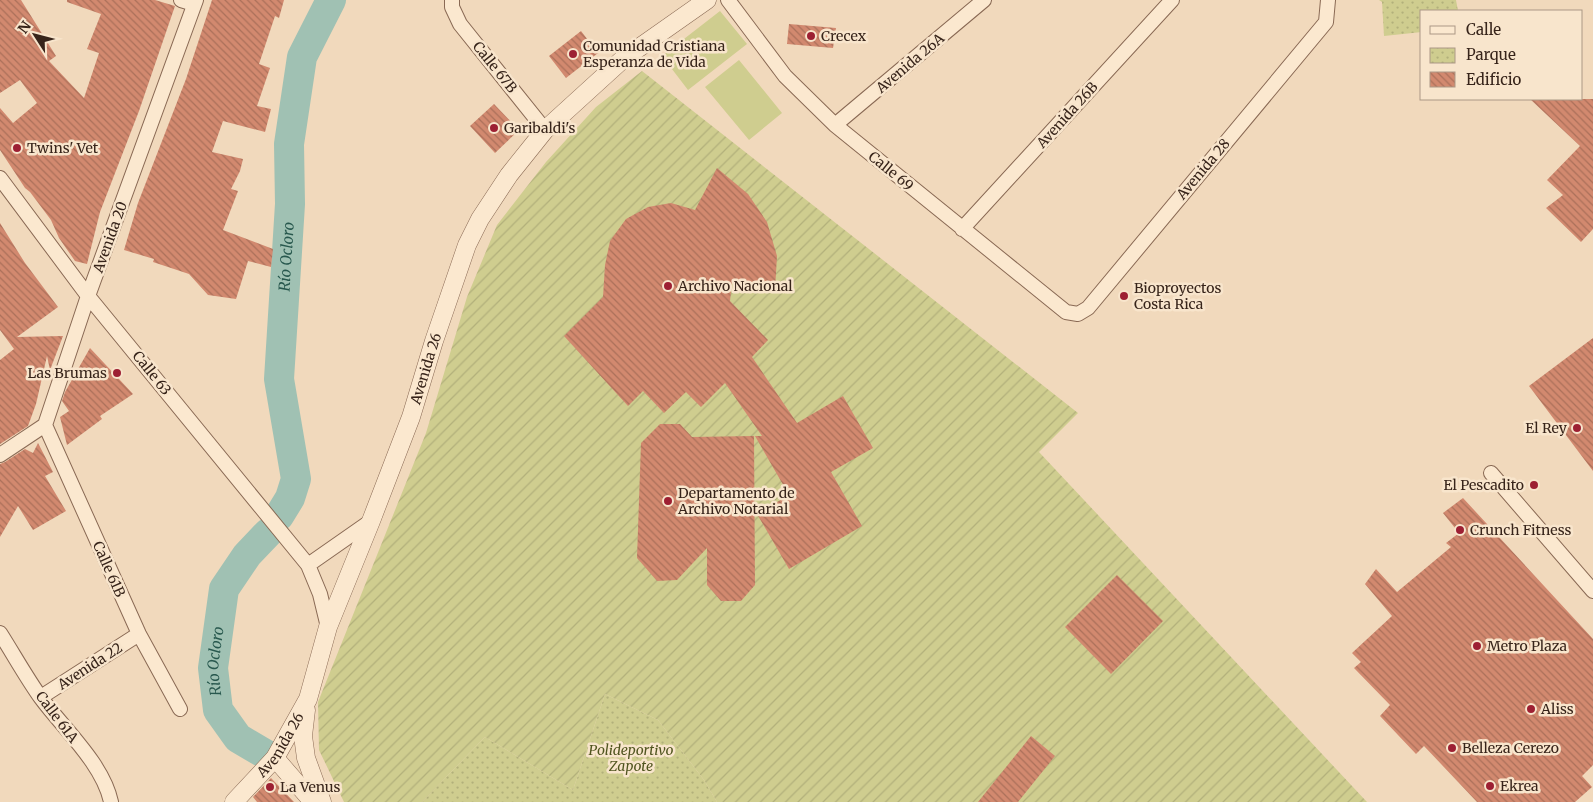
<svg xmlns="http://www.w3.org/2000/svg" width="1593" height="802" viewBox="0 0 1593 802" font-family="Merriweather,serif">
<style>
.grass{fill:#cfcd8f}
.park{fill:url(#park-dots)}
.garden{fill:url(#garden-furrows)}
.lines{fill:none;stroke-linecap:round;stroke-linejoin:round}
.river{stroke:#a0c1b3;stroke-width:30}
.building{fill:url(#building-back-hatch)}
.minor-casing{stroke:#896954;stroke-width:16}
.tertiary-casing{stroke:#896954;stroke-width:19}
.minor{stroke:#fbe8cf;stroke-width:14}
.tertiary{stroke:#fbe8cf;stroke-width:18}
.poi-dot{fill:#9d2033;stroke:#f8e5cc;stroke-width:2}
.labels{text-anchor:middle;stroke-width:5;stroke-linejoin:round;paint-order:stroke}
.poi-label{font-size:14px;fill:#37241a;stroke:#f8e5cc;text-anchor:start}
.street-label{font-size:14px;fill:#37241a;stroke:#f8e5cc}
.park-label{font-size:14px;font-style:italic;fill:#50551f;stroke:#f8e5cc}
.water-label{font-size:15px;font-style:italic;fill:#28584e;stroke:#f8e5cc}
</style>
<defs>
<pattern id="park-dots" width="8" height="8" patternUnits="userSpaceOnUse" patternTransform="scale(1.25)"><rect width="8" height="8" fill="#cfcd8f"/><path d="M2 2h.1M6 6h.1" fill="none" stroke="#b2b07b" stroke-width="1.8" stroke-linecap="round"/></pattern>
<pattern id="garden-furrows" width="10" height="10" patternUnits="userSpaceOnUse" patternTransform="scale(1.25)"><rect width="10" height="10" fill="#cfcd8f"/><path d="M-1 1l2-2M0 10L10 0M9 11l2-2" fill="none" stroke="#b2b07b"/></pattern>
<pattern id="building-back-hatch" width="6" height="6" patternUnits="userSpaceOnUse" patternTransform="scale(1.25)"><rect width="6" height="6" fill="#d2896f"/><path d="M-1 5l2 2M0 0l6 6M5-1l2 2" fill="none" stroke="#ab705a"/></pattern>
</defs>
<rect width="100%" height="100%" fill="#f1d9bc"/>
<path class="grass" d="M 720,11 L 747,44 L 688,90 L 662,56 Z
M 739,60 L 782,113 L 749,140 L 705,87 Z"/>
<path class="park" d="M 1379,0 L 1456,0 L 1458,11 L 1422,11 L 1422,32 L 1384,36 L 1382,2 Z
M 605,694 L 658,720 L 704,780 L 717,802 L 422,802 L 485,737 L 573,790 Z"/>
<path class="garden" d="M 642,71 L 1078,413 L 1039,452 L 1367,802 L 717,802 L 704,780 L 658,720 L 605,694 L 573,790 L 485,737 L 422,802 L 344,802 L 319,750 L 318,702 L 426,433 L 467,297 L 497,225 L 546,162 L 596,107 Z"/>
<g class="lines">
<g class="river">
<path id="s1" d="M 279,516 L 290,498 L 296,479 L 279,379 L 290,204 L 289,144 L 302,57 L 331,0"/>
<path id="s2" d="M 265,754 L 238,738 L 218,710 L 213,668 L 224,589 L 247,555 L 268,533"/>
</g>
</g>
<path class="building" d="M 0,0 L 21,0 L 56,56 L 49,61 L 84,98 L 99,53 L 87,49 L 101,14 L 67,2 L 67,0 L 155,0 L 175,6 L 139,111 L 100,212 L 87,264 L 75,261 L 59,238 L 51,220 L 30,192 L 25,188 L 0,150 L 0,108 L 13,123 L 37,103 L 20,80 L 0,93 Z
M 212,0 L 284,0 L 279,18 L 275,16 L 259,64 L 270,68 L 257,106 L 271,109 L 265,132 L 223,121 L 212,152 L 243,159 L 240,171 L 231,189 L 238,191 L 223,230 L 273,249 L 271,267 L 248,261 L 236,299 L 208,295 L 189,274 L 153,262 L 154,259 L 124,250 L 138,203 L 186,79 Z
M 789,24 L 836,28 L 833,48 L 787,44 Z
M 581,31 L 598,53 L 566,78 L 549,56 Z
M 1530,99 L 1593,99 L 1593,229 L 1581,242 L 1546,208 L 1563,195 L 1547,180 L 1580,146 Z
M 494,104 L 519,130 L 495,153 L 470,126 Z
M 717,168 L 748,194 L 767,222 L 777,256 L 775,290 L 732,282 L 730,301 L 768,340 L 752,357 L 797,423 L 843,396 L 873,448 L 831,472 L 862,526 L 789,569 L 757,514 L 789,495 L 755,436 L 762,436 L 725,383 L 701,407 L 686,392 L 664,413 L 643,391 L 628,406 L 564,336 L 603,297 L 605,265 L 610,241 L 626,219 L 648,207 L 671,203 L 695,210 Z
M 0,223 L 25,263 L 58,307 L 17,337 L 63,336 L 50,370 L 47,356 L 36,404 L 28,426 L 0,444 L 0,360 L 14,349 L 0,330 Z
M 1593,338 L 1593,471 L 1529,386 Z
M 90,348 L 133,394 L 100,416 L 102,419 L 67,445 L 60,417 L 69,411 L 62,401 L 65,392 Z
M 660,424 L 680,424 L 692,437 L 754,436 L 755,585 L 741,601 L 721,601 L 707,585 L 707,548 L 677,580 L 657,581 L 637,558 L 641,443 Z
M 38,443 L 53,472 L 45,476 L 66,511 L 33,530 L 18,506 L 0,537 L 0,464 L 5,462 L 25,449 L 33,453 Z
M 1463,498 L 1593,639 L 1593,765 L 1582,776 L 1592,787 L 1575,802 L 1477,802 L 1424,746 L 1416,754 L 1380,716 L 1390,705 L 1354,668 L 1361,662 L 1352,653 L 1392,616 L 1365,584 L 1376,569 L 1397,592 L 1451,547 L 1446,543 L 1459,533 L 1443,513 Z
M 1117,575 L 1163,621 L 1111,674 L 1065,627 Z
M 1031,736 L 1055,756 L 1018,802 L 978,802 Z
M 271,778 L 294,802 L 257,802 L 253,797 Z"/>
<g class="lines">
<defs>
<path id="minor" d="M 181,0 L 194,4
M 452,0 L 452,7 L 460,24 L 545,130
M 728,0 L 785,76 L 835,125 L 1066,312 L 1078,314 L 1088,308 L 1326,22 L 1328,0
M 835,125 L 984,0
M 0,178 L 88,296 L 308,565 L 320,594 L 328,627
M 962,229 L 1172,0
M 45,425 L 139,634 L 180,709
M 0,455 L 45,425 L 88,296 L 196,0
M 1491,473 L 1593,591
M 308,565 L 371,521
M 0,633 C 14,655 26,677 41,698 C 64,729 103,764 111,802
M 41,697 L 139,634"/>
<g id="tertiary">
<path d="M 306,710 L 303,736 L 306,758 L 322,802"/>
<path d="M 275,758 L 313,802"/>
<path id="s3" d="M 234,802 L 275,758 L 308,699 L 328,627 L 371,521 L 411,417 L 434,341 L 467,245 L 480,219 L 509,175 L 545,130 L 623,59 L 707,0"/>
</g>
</defs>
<use href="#minor" class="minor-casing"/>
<use href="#tertiary" class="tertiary-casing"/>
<use href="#minor" class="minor"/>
<use href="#tertiary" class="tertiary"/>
</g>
<g class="poi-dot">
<circle cx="811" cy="36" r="5"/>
<circle cx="573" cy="54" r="5"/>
<circle cx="494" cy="128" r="5"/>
<circle cx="17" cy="148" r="5"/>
<circle cx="668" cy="286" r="5"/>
<circle cx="1124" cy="296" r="5"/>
<circle cx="117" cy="373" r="5"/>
<circle cx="1577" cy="428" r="5"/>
<circle cx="1534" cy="485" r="5"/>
<circle cx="668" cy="501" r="5"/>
<circle cx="1460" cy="530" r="5"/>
<circle cx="1477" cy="646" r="5"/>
<circle cx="1531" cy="709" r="5"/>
<circle cx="1452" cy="748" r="5"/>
<circle cx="1490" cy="786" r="5"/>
<circle cx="270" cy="787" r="5"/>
</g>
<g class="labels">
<g class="poi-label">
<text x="821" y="41">Crecex</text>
<text x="583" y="51">Comunidad Cristiana<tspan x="583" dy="16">Esperanza de Vida</tspan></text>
<text x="504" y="133">Garibaldi's</text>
<text x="27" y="153">Twins' Vet</text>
<text x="678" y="291">Archivo Nacional</text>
<text x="1134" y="293">Bioproyectos<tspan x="1134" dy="16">Costa Rica</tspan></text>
<text x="107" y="378" text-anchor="end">Las Brumas</text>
<text x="1567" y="433" text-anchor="end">El Rey</text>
<text x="1524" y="490" text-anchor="end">El Pescadito</text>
<text x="678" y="498">Departamento de<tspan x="678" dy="16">Archivo Notarial</tspan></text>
<text x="1470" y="535">Crunch Fitness</text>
<text x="1487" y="651">Metro Plaza</text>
<text x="1541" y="714">Aliss</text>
<text x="1462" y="753">Belleza Cerezo</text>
<text x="1500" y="791">Ekrea</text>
<text x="280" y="792">La Venus</text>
</g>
<g class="street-label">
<text transform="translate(910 63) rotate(-40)" y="5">Avenida 26A</text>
<text transform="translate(495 67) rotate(51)" y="5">Calle 67B</text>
<text transform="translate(1067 115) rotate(-48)" y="5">Avenida 26B</text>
<text transform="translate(1203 169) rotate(-50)" y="5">Avenida 28</text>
<text transform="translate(891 171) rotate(39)" y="5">Calle 69</text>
<text transform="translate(110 237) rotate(-70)" y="5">Avenida 20</text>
<text dy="5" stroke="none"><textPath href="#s3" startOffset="479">Avenida 26</textPath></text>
<text transform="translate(152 373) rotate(51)" y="5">Calle 63</text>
<text transform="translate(109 569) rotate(66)" y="5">Calle 61B</text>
<text transform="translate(90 666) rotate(-33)" y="5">Avenida 22</text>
<text transform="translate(57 717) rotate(53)" y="5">Calle 61A</text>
<text dy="5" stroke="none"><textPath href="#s3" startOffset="74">Avenida 26</textPath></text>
</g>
<g class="park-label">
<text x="631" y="755">Polideportivo<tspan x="631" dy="16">Zapote</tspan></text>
</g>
<g class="water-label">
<text dy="5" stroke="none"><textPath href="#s1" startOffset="265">Río Ocloro</textPath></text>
<text dy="5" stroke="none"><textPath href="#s2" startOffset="115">Río Ocloro</textPath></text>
</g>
</g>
<rect x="1420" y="10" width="162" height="90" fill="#f8e5cc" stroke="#ab9885"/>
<rect x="1430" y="26" width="25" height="8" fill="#fbe8cf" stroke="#ab9885"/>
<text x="1466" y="35" font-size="15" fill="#37241a">Calle</text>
<rect x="1430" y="48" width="25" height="15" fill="url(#park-dots)" stroke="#ab9885"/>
<text x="1466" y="60" font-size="15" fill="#37241a">Parque</text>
<rect x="1430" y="72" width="25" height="15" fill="url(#building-back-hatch)" stroke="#ab9885"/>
<text x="1466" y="85" font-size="15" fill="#37241a">Edificio</text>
<g transform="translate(35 35) rotate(306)" stroke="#f8e5cc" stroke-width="4" paint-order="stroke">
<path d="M0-4L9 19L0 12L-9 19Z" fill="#37241a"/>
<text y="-8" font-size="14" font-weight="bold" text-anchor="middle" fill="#37241a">N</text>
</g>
</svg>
